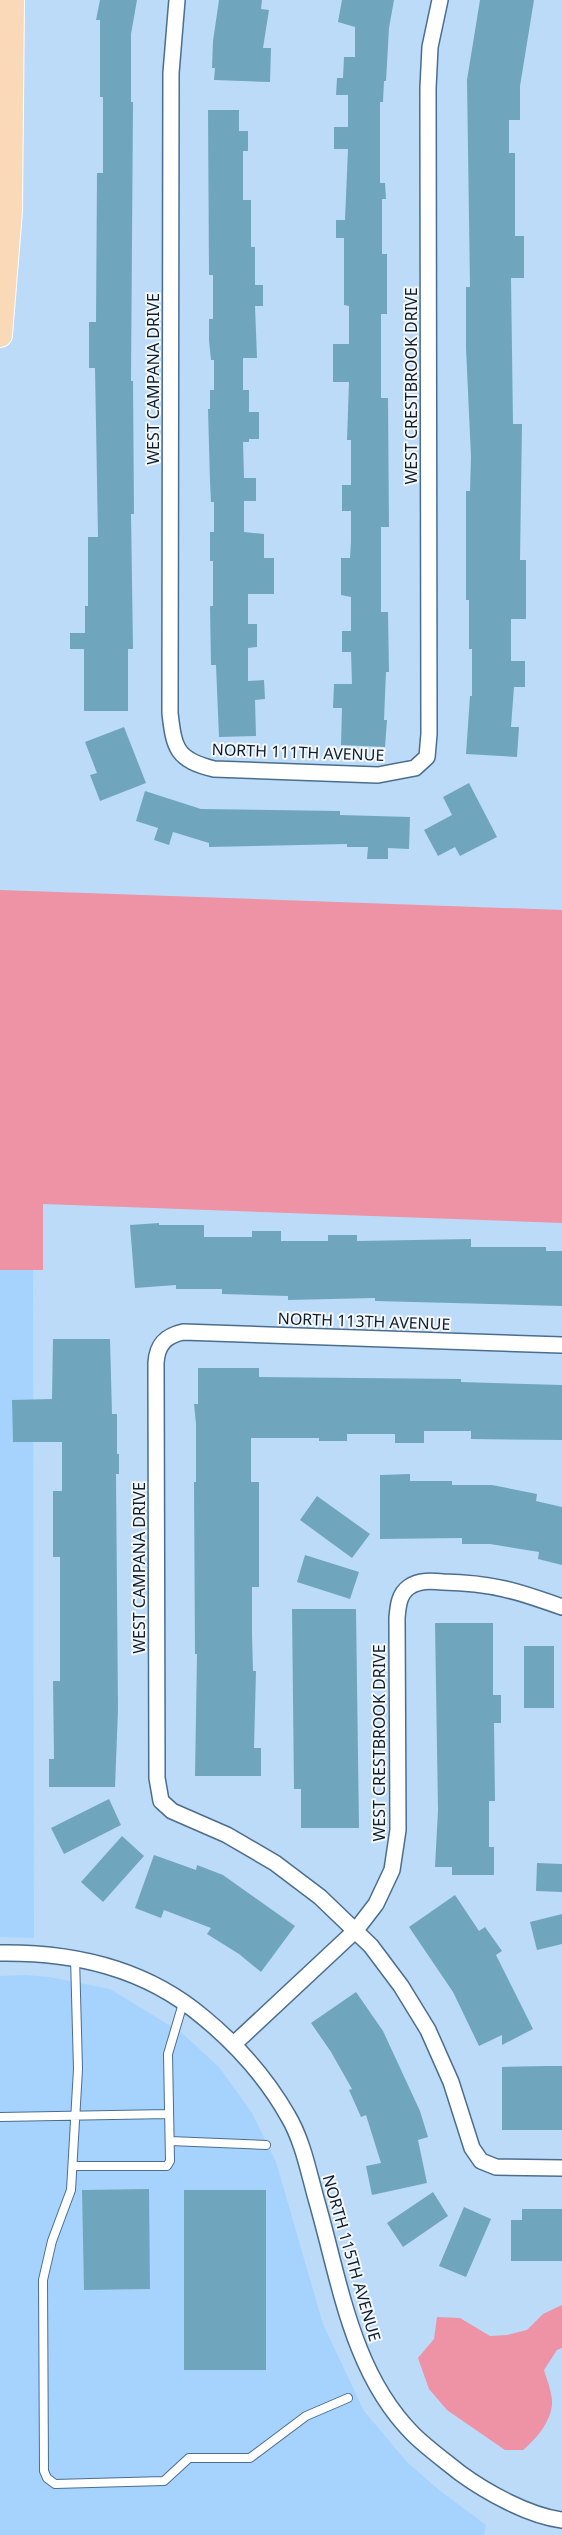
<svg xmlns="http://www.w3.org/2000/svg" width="562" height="2535" viewBox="0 0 562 2535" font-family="'Noto Sans',sans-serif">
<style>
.built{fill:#a6d3fd}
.green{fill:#ee92a5}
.building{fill:#70a6bd}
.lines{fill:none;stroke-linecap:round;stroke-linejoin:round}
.lane-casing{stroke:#4b6e8f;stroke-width:10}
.street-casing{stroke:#4b6e8f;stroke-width:18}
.primary-casing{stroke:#fff;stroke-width:26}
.lane{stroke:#fff;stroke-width:8}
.street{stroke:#fff;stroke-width:15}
.primary{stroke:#f9d9b7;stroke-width:24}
.labels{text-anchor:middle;stroke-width:4;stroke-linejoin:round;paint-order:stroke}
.street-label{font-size:16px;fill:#0f1e2b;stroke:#f4f8fc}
</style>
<rect width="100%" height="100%" fill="#bcdbf8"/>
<path class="built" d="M 0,1270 L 33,1270 L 34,1938 L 0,1937 Z
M 25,1975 L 50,1977 L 110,1989 L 182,2033 L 219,2067 L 252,2113 L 276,2162 L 323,2324 L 364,2411 L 407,2462 L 439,2490 L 486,2525 L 484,2535 L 0,2535 L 0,1976 Z"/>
<path class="green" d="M 0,890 L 562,910 L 562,1223 L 43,1204 L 43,1270 L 0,1270 Z
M 562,2305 L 562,2348 L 557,2350 L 544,2370 C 547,2380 553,2395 552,2405 C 550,2423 536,2439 523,2450 L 505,2450 L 447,2410 L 429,2389 L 418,2358 L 434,2339 L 437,2317 L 460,2318 L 490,2336 L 507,2335 L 527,2330 L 543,2314 Z"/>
<path class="building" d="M 100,0 L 137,0 L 131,34 L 131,102 L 133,102 L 131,381 L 133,381 L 134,514 L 131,514 L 133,649 L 128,649 L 128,711 L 84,711 L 84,649 L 70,649 L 70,633 L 85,633 L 85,606 L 88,606 L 88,537 L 98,537 L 95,368 L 89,368 L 89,322 L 96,322 L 97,173 L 103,173 L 103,97 L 100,97 L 100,20 L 96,20 Z
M 219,0 L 262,0 L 261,9 L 269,10 L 263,48 L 271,48 L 270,82 L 214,80 L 215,68 L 212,68 L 213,41 Z
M 342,0 L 394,0 L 389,28 L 386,81 L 384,81 L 383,102 L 380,102 L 380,183 L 385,183 L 386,199 L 382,199 L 382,254 L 387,254 L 387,314 L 381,314 L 381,398 L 388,398 L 389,527 L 381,527 L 381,612 L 388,612 L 389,672 L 386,672 L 384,720 L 387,720 L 385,747 L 341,745 L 342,708 L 333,708 L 334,684 L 352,684 L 351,652 L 342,652 L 342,631 L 351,631 L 351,597 L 341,595 L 341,558 L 350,558 L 351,542 L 351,511 L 342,511 L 342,485 L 351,485 L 351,440 L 347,440 L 349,382 L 333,382 L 333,344 L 349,344 L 349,306 L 344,305 L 344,238 L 336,238 L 336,220 L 345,220 L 348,149 L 334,149 L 334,127 L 348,127 L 348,95 L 336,95 L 337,78 L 343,78 L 344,57 L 355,57 L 355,27 L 338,22 Z
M 480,0 L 534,0 L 520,86 L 520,120 L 509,120 L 509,153 L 515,153 L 515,236 L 524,236 L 524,278 L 511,278 L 513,424 L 522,424 L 520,560 L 526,560 L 526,619 L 511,619 L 511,661 L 525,661 L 525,687 L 514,687 L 511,727 L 519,727 L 517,757 L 466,754 L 470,696 L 472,696 L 472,649 L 469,649 L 469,600 L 466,600 L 466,491 L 470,491 L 471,457 L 466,348 L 466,287 L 470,287 L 467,80 Z
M 208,110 L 239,110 L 239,131 L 248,131 L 248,151 L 243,151 L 243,200 L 251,200 L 251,247 L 255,247 L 255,285 L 263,285 L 263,306 L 255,306 L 257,358 L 243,358 L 243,390 L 249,390 L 249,412 L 259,412 L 259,439 L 249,439 L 249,442 L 243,442 L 244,478 L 256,478 L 256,501 L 244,501 L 244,532 L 264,534 L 264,558 L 274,558 L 274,594 L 248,594 L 248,624 L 257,624 L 257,647 L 248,648 L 248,681 L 264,680 L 265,699 L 255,700 L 256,736 L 219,737 L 216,665 L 211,665 L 210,606 L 213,606 L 213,561 L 210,561 L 210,532 L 214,532 L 214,502 L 211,502 L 210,482 L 208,409 L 210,409 L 210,390 L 214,390 L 214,360 L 211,360 L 209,340 L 209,319 L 213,319 L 213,275 L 209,275 Z
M 124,727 L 146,783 L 100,801 L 90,775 L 97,773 L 85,742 Z
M 469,783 L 497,837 L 460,856 L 455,847 L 438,856 L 424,830 L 452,815 L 443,797 Z
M 145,791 L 201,809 L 340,811 L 340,815 L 410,817 L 409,849 L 388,848 L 388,859 L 367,859 L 368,847 L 347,847 L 347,844 L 209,847 L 209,843 L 173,832 L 169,845 L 154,840 L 158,828 L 136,821 Z
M 159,1223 L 159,1225 L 204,1225 L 204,1237 L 252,1237 L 252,1231 L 281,1231 L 281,1241 L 328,1241 L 328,1235 L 357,1235 L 357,1241 L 471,1239 L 471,1247 L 546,1247 L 546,1251 L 562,1251 L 562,1306 L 375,1301 L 375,1298 L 288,1300 L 288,1296 L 222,1294 L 222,1289 L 176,1289 L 176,1285 L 135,1288 L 130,1225 Z
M 53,1339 L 110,1339 L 112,1414 L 117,1414 L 117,1454 L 119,1454 L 119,1474 L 116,1474 L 118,1710 L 115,1787 L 49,1787 L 49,1759 L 54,1759 L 53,1681 L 60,1681 L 60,1557 L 53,1557 L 53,1491 L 62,1491 L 62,1442 L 13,1442 L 12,1400 L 52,1399 Z
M 198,1368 L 259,1368 L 259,1377 L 461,1379 L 461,1382 L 562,1385 L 562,1440 L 471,1439 L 471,1431 L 424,1431 L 424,1443 L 395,1443 L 395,1434 L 347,1434 L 347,1441 L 319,1441 L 319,1438 L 251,1438 L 251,1482 L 259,1482 L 259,1587 L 252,1587 L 252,1634 L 253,1671 L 256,1671 L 254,1748 L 261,1748 L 261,1776 L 195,1776 L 197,1654 L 195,1654 L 194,1482 L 196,1482 L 196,1424 L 194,1404 L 198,1404 Z
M 410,1474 L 410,1481 L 452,1481 L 452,1485 L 492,1485 L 537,1494 L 536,1501 L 562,1507 L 562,1565 L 538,1559 L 539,1552 L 490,1544 L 462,1544 L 462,1538 L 380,1539 L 380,1475 Z
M 317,1496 L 370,1534 L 352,1558 L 300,1520 Z
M 305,1555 L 359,1572 L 350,1599 L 297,1582 Z
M 292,1609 L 356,1609 L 359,1828 L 301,1828 L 301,1789 L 294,1789 Z
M 435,1623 L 493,1623 L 493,1695 L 501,1695 L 501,1723 L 494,1723 L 495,1801 L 489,1801 L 489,1847 L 494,1847 L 494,1875 L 452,1875 L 452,1867 L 435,1867 L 438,1810 Z
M 524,1646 L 554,1646 L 554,1708 L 524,1708 Z
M 109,1799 L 121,1825 L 64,1854 L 51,1828 Z
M 122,1836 L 144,1856 L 103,1902 L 81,1882 Z
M 154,1855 L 196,1870 L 197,1865 L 223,1875 L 295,1926 L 261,1972 L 239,1954 L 207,1934 L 211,1928 L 164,1910 L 161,1918 L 135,1908 Z
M 537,1863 L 562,1864 L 562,1892 L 536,1891 Z
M 455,1895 L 479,1931 L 485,1927 L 502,1951 L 496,1955 L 533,2029 L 502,2045 L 502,2035 L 479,2046 L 453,1992 L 409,1927 Z
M 562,1914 L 562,1944 L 537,1950 L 530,1922 Z
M 356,1992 L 383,2031 L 420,2111 L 428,2137 L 418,2140 L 427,2183 L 372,2195 L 366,2166 L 381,2163 L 366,2115 L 361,2117 L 349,2090 L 352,2089 L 331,2052 L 311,2023 Z
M 547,2066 L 562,2066 L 562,2130 L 502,2130 L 502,2067 Z
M 149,2189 L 150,2289 L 84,2290 L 82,2190 Z
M 184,2190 L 266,2190 L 266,2370 L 184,2370 Z
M 433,2192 L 448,2216 L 403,2247 L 387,2223 Z
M 464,2207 L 491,2219 L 466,2277 L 439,2266 Z
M 522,2209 L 562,2209 L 562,2261 L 511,2261 L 511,2220 L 522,2220 Z"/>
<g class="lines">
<defs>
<path id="lane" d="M 75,1957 L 78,2069 L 71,2190 L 52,2241 L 43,2280 L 44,2471 L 47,2478 L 55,2484 L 164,2481 L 189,2458 L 250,2458 L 306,2416 L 348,2398
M 0,2117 L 169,2114
M 170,2141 L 266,2145
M 73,2166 L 167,2166 L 170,2161 L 168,2054 L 184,2000"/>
<path id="street" d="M 177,0 L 171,73 L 170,713 C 174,749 177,760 214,769 L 378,775 L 415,768 L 427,757 L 429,734 L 428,88 L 430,47 L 440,0
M 562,1345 L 183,1332 C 165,1336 157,1345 156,1363 L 157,1778 L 161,1801 L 172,1811 L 227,1835 L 275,1863 L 320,1897 L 371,1946 L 401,1986 L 428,2030 L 451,2082 L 472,2148 L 481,2161 L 496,2167 L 562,2168
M 0,1953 C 75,1952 145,1968 203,2017 C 237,2045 266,2077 288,2116 C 303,2141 309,2174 317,2202 C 340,2282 352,2373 413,2434 C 427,2448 444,2460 460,2473 C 486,2492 529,2516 562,2520
M 235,2043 L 356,1930 L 376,1904 L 392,1870 L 398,1830 L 397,1618 C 398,1606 399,1594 409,1587 C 419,1580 432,1581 443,1582 C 492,1583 517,1591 562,1607"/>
<path id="primary" d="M 0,335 L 10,211 L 12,0"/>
</defs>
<use href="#lane" class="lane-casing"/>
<use href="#street" class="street-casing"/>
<use href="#primary" class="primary-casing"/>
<use href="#lane" class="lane"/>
<use href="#street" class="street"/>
<use href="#primary" class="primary"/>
</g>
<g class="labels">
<g class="street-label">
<text transform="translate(153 379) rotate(-90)" y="6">WEST CAMPANA DRIVE</text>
<text transform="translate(411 386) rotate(-90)" y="6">WEST CRESTBROOK DRIVE</text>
<text transform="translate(298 752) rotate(2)" y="6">NORTH 111TH AVENUE</text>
<text transform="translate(364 1321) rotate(2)" y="6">NORTH 113TH AVENUE</text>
<text transform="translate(139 1568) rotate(-90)" y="6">WEST CAMPANA DRIVE</text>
<text transform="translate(379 1743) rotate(-90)" y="6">WEST CRESTBROOK DRIVE</text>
<text transform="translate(352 2258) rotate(74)" y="6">NORTH 115TH AVENUE</text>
</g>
</g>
</svg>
